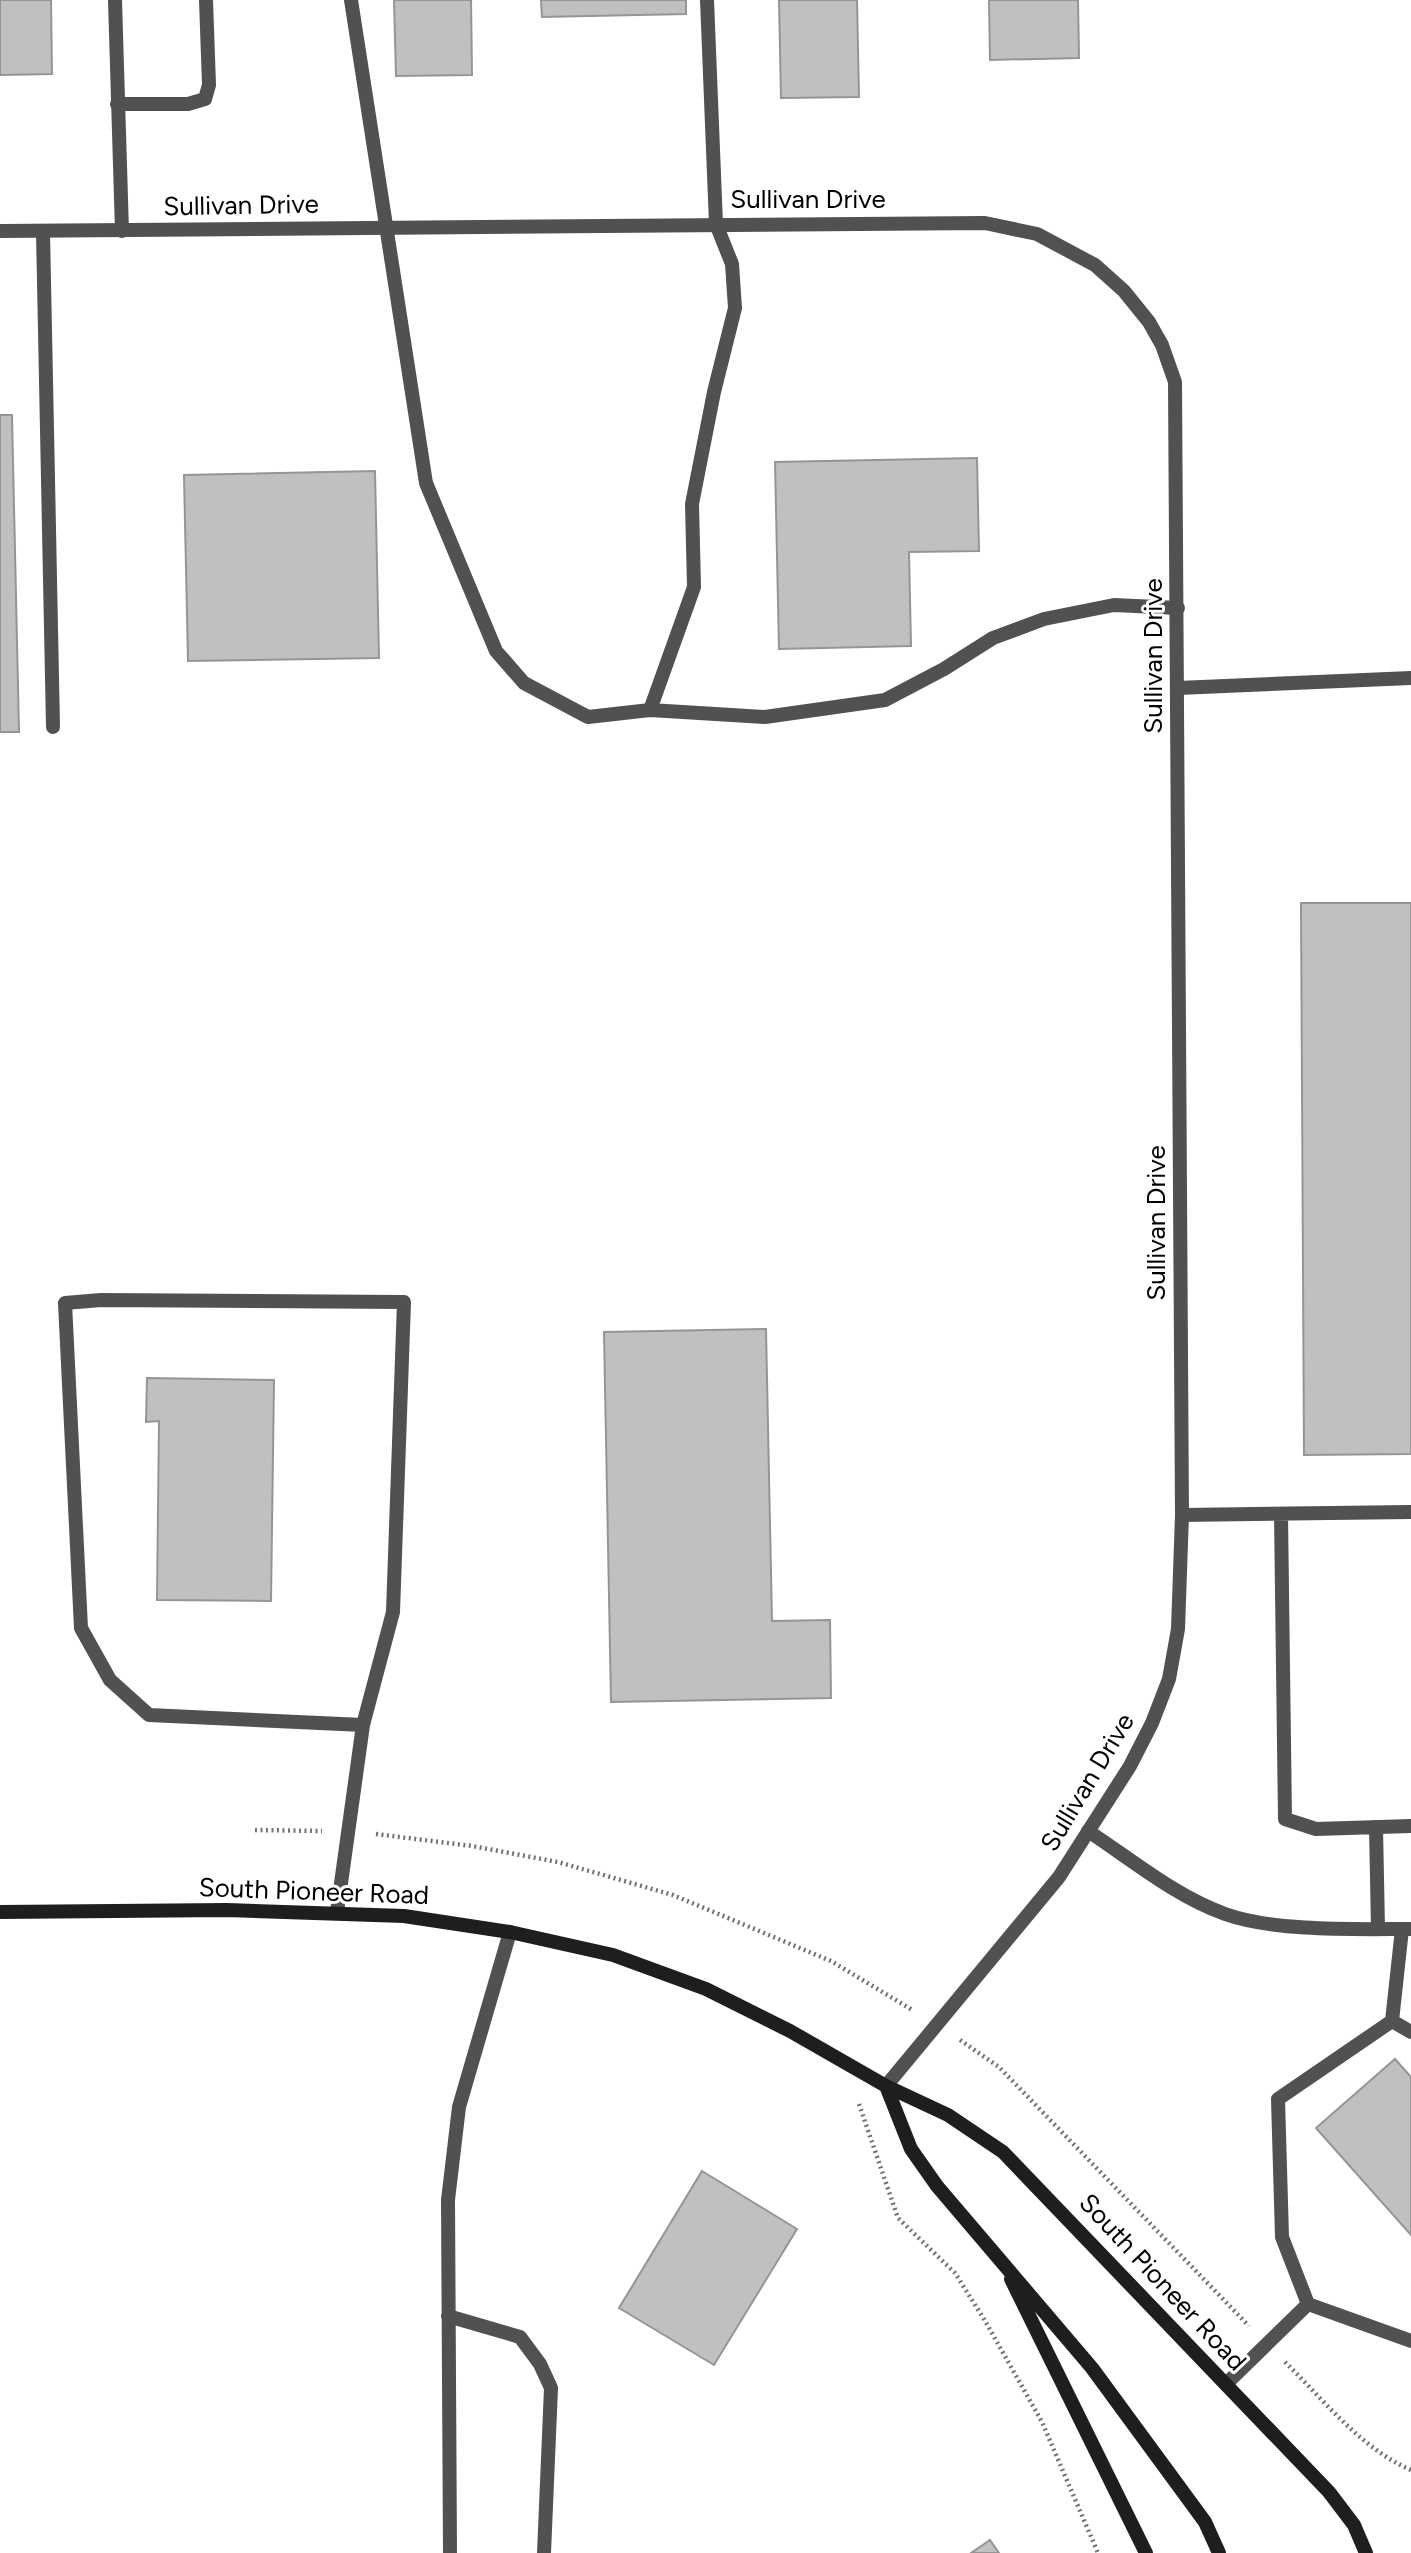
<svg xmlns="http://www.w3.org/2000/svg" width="1411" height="2553" viewBox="0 0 1411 2553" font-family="Figtree,sans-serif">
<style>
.building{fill:#c0c0c0;stroke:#959595;stroke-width:2}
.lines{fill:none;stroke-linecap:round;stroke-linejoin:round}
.path{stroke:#737373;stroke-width:4.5;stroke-dasharray:2 3.5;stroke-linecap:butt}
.lane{stroke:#515151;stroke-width:14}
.street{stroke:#515151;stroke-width:14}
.secondary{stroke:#1e1e1e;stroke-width:14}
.labels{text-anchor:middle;stroke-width:6;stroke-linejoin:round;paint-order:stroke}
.street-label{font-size:26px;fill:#000;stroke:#fff}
</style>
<rect width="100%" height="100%" fill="#fff"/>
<path class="building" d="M 0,0 L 51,0 L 52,74 L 0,75 Z
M 394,0 L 471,0 L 472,75 L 396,76 Z
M 541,0 L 686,0 L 686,14 L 542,17 Z
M 779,0 L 857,0 L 859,97 L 781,98 Z
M 989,0 L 1078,0 L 1079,58 L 990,60 Z
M 0,415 L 12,415 L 19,732 L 0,732 Z
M 977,458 L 979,551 L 909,552 L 911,646 L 779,649 L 775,462 Z
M 375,471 L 379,658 L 188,661 L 184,475 Z
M 1301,903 L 1411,903 L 1411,1454 L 1304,1455 Z
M 766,1329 L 772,1621 L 830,1620 L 831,1698 L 611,1702 L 604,1332 Z
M 147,1378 L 274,1380 L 271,1601 L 157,1600 L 159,1421 L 146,1422 Z
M 1395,2059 L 1411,2077 L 1411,2235 L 1316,2128 Z
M 702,2171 L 797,2229 L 714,2365 L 619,2308 Z
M 990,2540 L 999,2553 L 971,2553 Z"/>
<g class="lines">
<path class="path" d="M 255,1830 L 322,1831
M 376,1834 L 472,1846 L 558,1862 L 673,1895 L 831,1961 L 914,2011
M 960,2040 L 999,2067 L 1249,2326
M 859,2104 L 898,2218 L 955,2273 L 984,2319 L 1042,2422 L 1098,2553
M 1285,2362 C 1324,2400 1360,2448 1411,2470"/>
<path class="lane" d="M 115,0 L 122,231
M 351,0 L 426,483 L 496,651 L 524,683 L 588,717 L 650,710 L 765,717 L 885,700 L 944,669 L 993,638 L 1044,619 L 1114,605 L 1178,608
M 117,104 L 188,104 L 205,99 L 209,85 L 206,0
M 43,232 L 53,727
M 1178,688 L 1411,678
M 650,710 L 694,587 L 692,504 L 714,392 L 735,308 L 732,264 L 716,224 L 707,0
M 1281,1514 L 1285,1819 L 1316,1829 L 1411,1826
M 1182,1515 L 1411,1512
M 1376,1827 L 1378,1929
M 1088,1831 C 1132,1860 1175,1896 1225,1914 C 1276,1932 1357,1929 1411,1929
M 337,1912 L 363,1725 L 393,1612 L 404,1302 L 101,1300 L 65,1303 L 81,1628 L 110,1680 L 149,1715 L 363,1725
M 1392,2021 L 1411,2032
M 1308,2304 L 1411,2341
M 448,2316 L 520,2337 L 540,2364 L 551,2388 L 544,2553
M 1226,2384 L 1308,2304 L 1282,2237 L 1278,2099 L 1392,2021 L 1402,1929
M 450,2553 L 448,2200 L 459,2107 L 510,1932"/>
<path class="street" d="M 0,231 L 985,223 L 1037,234 L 1095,265 L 1124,291 L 1149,322 L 1162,345 L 1175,382 L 1182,1515 L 1178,1629 L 1169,1679 L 1152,1723 L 1130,1766 L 1059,1877 L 886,2086"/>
<path class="secondary" d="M 0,1912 L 227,1910 L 404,1916 L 510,1932 L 613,1955 L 706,1989 L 790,2031 L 886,2086 L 948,2115 L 1003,2152 L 1329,2492 L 1354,2525 L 1366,2553
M 886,2086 L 911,2149 L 937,2186 L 1092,2368 L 1205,2522 L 1219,2553
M 1011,2279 L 1146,2553"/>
</g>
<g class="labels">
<g class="street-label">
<text x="808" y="208">Sullivan Drive</text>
<text transform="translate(241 205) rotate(-1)" y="9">Sullivan Drive</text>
<text transform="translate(1153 656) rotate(-90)" y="9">Sullivan Drive</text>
<text transform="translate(1156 1223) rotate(-90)" y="9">Sullivan Drive</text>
<text transform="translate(1087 1782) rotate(-59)" y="9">Sullivan Drive</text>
<text transform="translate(314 1891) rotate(2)" y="9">South Pioneer Road</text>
<text transform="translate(1163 2282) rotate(47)" y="9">South Pioneer Road</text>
</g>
</g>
</svg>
